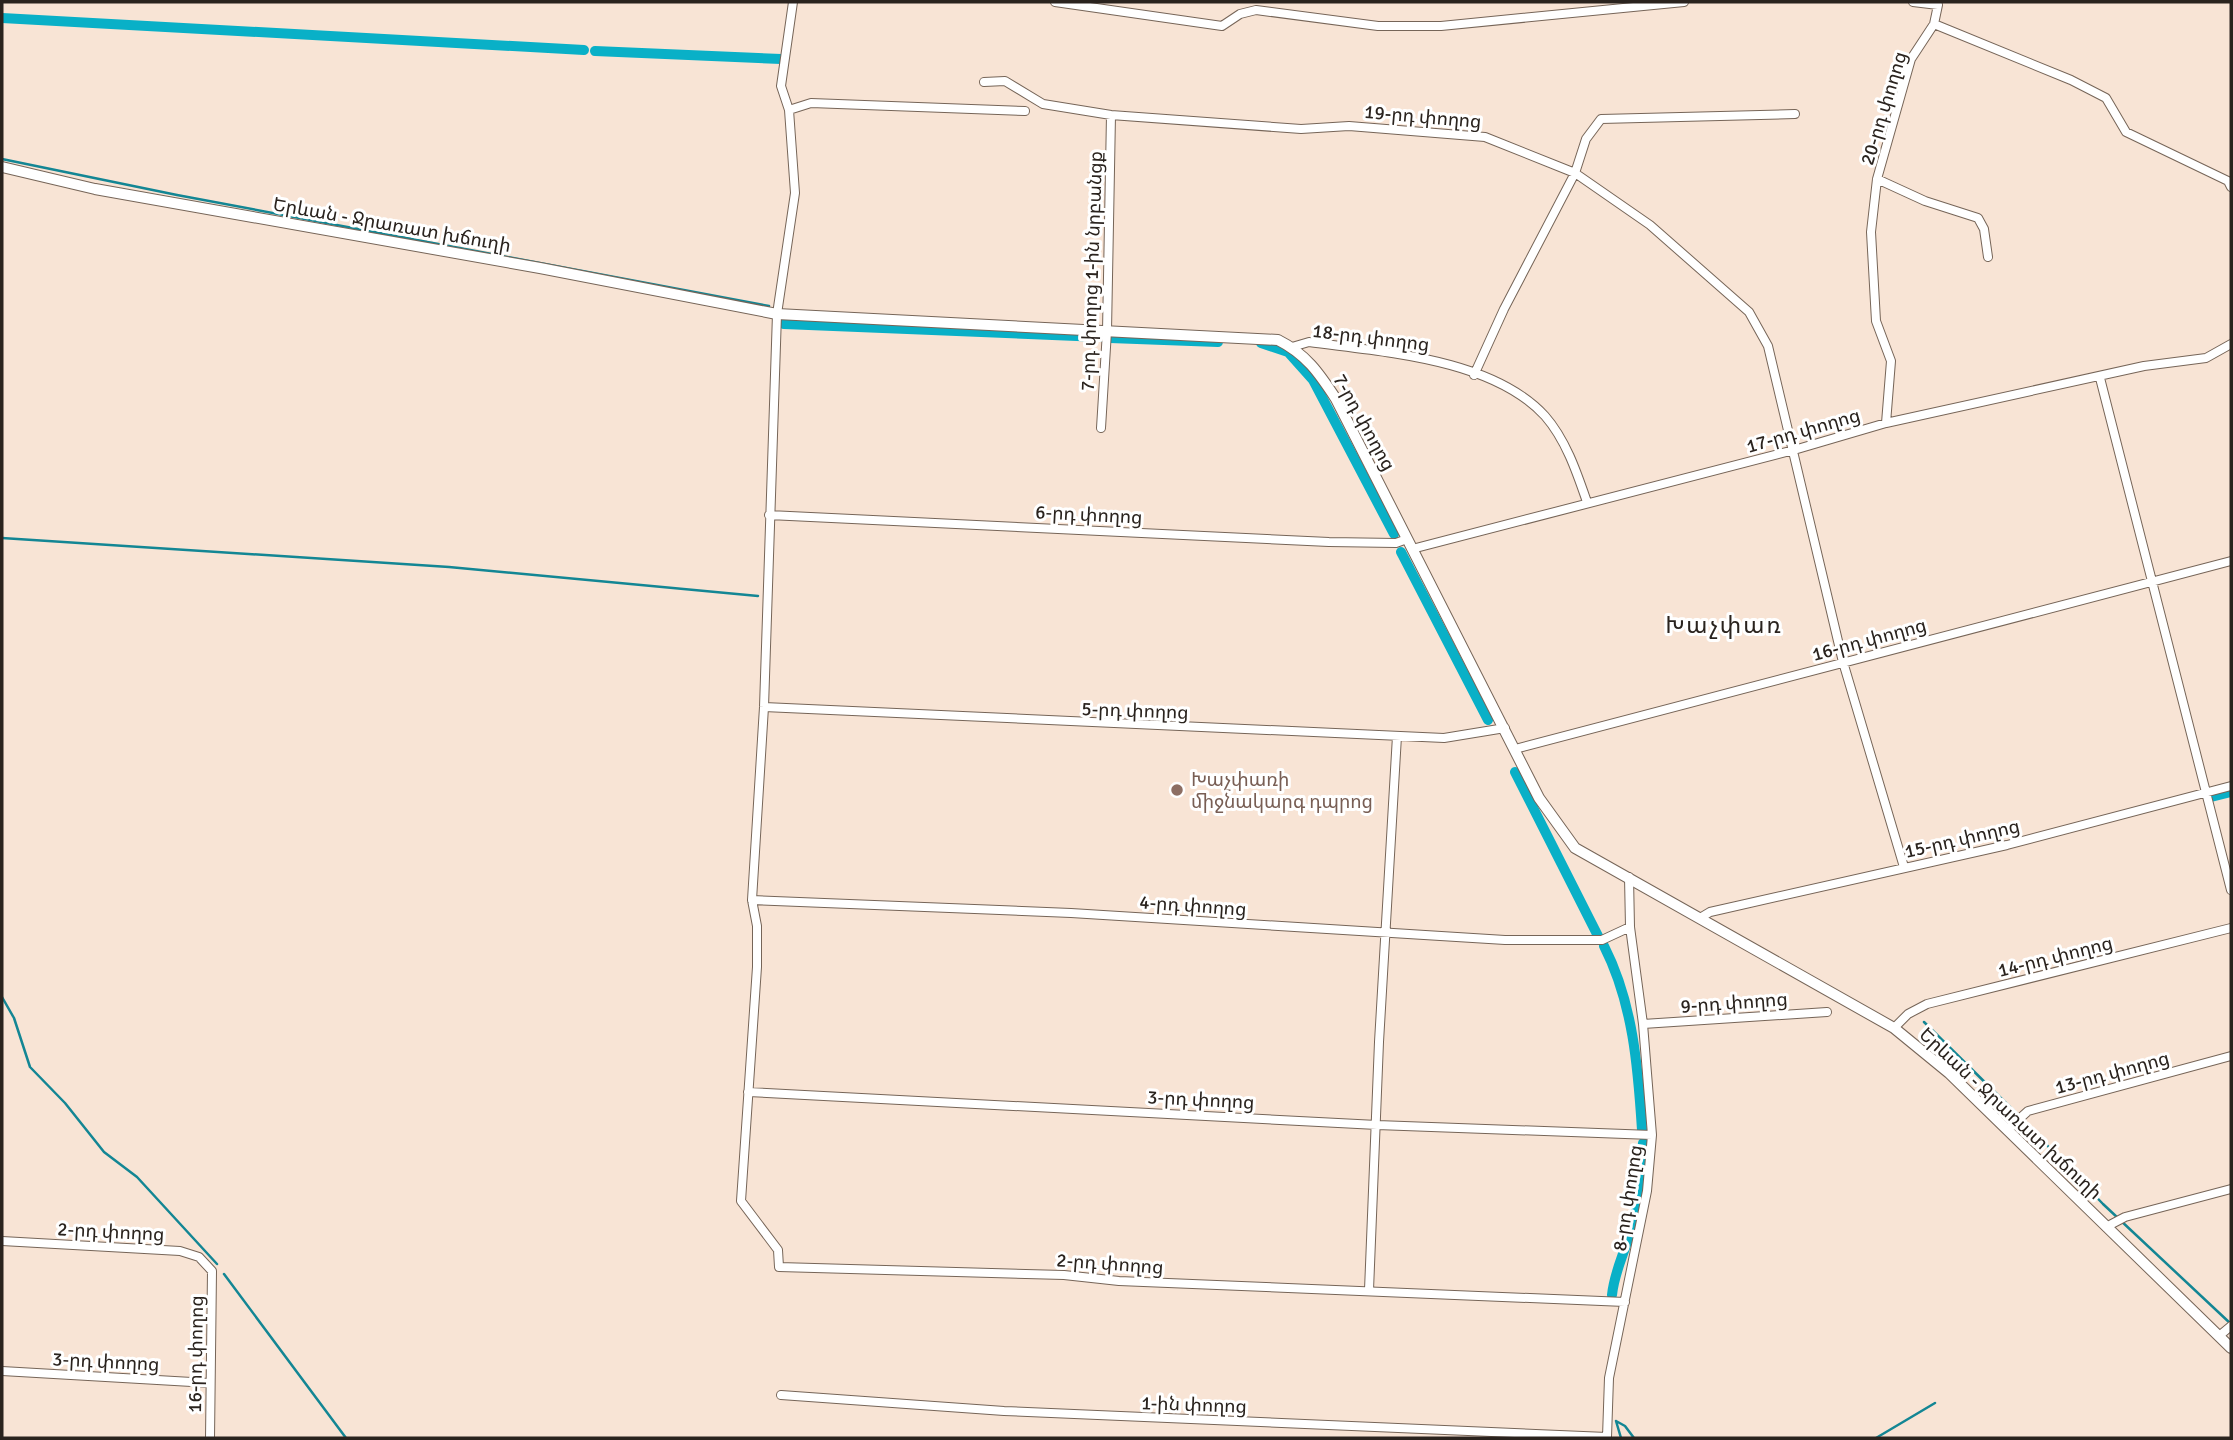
<svg xmlns="http://www.w3.org/2000/svg" width="2233" height="1440" viewBox="0 0 2233 1440" font-family="Signika,'Noto Sans Armenian',sans-serif">
<style>
.lines{fill:none;stroke-linecap:round;stroke-linejoin:round}
.stream{stroke:#138694;stroke-width:2.5}
.canal{stroke:#09b0c7;stroke-width:10}
.minor-casing{stroke:#766558;stroke-width:10}
.secondary-casing{stroke:#766558;stroke-width:12}
.minor{stroke:#fff;stroke-width:8}
.secondary{stroke:#fff;stroke-width:10}
.education-dot{fill:#8d6e63;stroke:#fff;stroke-width:2.5}
.labels{text-anchor:middle;stroke-width:6;stroke-linejoin:round;paint-order:stroke}
.street-label{font-size:19px;fill:#2a231e;stroke:#fff}
.education-label{font-size:19px;fill:#785e54;stroke:#fff;text-anchor:start}
.quarter-label{font-size:23px;letter-spacing:2px;fill:#2a231e;stroke:#fff}
</style>
<rect width="100%" height="100%" fill="#f8e4d5"/>
<g class="lines">
<path class="stream" d="M 2,159 L 177,195 L 769,306
M 2,538 L 449,567 L 758,596
M 2,997 L 14,1018 L 30,1067 L 65,1103 L 104,1152 L 137,1177 L 217,1264
M 1924,1022 L 2019,1116
M 2023,1120 L 2103,1204 L 2231,1324
M 224,1274 L 346,1438
M 1616,1421 L 1625,1426 L 1634,1438
M 1616,1421 L 1621,1438
M 1876,1438 L 1935,1403"/>
<path class="canal" d="M 2,18 L 584,50
M 595,51 L 781,59
M 784,324 L 1101,337
M 1110,338 L 1218,342
M 1261,343 L 1288,352 L 1313,380 L 1394,534
M 1401,552 L 1488,720
M 1515,772 L 1598,936
M 2211,797 L 2231,792
M 1604,946 C 1633,1003 1638,1067 1642,1130
M 1612,1295 C 1614,1275 1621,1261 1627,1242 C 1638,1210 1640,1176 1643,1143"/>
<defs>
<path id="minor" d="M 793,2 L 781,86 L 789,110 L 795,193 L 777,314 L 764,707 L 752,900 L 757,926 L 757,967 L 741,1201 L 778,1250 L 779,1267 L 1064,1275 L 1119,1281 L 1625,1302
M 1055,2 L 1222,26 L 1240,14 L 1256,10 L 1378,26 L 1441,26 L 1684,2
M 1913,2 L 1938,5 L 1934,24
M 984,82 L 1005,81 L 1043,104 L 1111,115 L 1301,129 L 1349,126 L 1485,137 L 1575,173 L 1650,225 L 1749,312 L 1768,346 L 1843,662 L 1904,867
M 789,110 L 811,103 L 1025,111
M 1877,179 L 1925,201 L 1978,218 L 1984,229 L 1988,257
M 1292,347 L 1309,342 C 1382,352 1492,358 1545,416 C 1566,440 1577,473 1587,502
M 1474,375 L 1504,309 L 1575,173 L 1586,139 L 1601,119 L 1795,114
M 2100,378 L 2231,890
M 1886,423 L 1891,361 L 1876,321 L 1871,232 L 1877,179 L 1911,59 L 1934,24 L 2071,80 L 2106,98 L 2126,132 L 2228,181 L 2231,187
M 1101,428 L 1107,331 L 1111,115
M 769,515 L 1329,542 L 1396,543 L 1407,539
M 1412,549 L 1794,450 L 1886,423 L 2144,366 L 2206,358 L 2231,344
M 764,707 L 1444,738 L 1505,728
M 1515,749 L 2231,561
M 752,900 L 1071,913 L 1505,940 L 1602,940 L 1630,927
M 1700,918 L 1710,912 L 2007,845 L 2231,786
M 1643,1024 L 1827,1012
M 1894,1028 L 1908,1014 L 1927,1004 L 2231,928
M 748,1092 L 1377,1125 L 1652,1135
M 2007,1130 L 2028,1111 L 2231,1056
M 2106,1227 L 2125,1217 L 2231,1189
M 2,1241 L 180,1251 L 199,1257 L 212,1271 L 210,1438
M 1369,1290 L 1379,1042 L 1397,736
M 2219,1336 L 2231,1326
M 2,1371 L 209,1383
M 781,1395 L 1004,1411 L 1607,1437 L 1609,1378 L 1647,1191 L 1652,1135 L 1643,1024 L 1630,927 L 1629,877"/>
<path id="secondary" d="M 2,167 L 95,189 L 540,268 L 777,314 L 1278,340 C 1306,354 1319,373 1336,399 L 1539,798 L 1575,848 L 1894,1028 L 1949,1073 L 2231,1348"/>
</defs>
<use href="#minor" class="minor-casing"/>
<use href="#secondary" class="secondary-casing"/>
<use href="#minor" class="minor"/>
<use href="#secondary" class="secondary"/>
</g>
<circle class="education-dot" cx="1177" cy="790" r="7"/>
<g class="labels">
<g class="street-label">
<text transform="translate(1883 108) rotate(-73)" y="7">20-րդ փողոց</text>
<text transform="translate(1423 116) rotate(5)" y="7">19-րդ փողոց</text>
<text transform="translate(392 224) rotate(10)" y="7">Երևան - Ջրառատ խճուղի</text>
<text transform="translate(1091 271) rotate(-88)" y="7">7-րդ փողոց 1-ին նրբանցք</text>
<text transform="translate(1371 337) rotate(7)" y="7">18-րդ փողոց</text>
<text transform="translate(1365 422) rotate(61)" y="7">7-րդ փողոց</text>
<text transform="translate(1803 430) rotate(-16)" y="7">17-րդ փողոց</text>
<text transform="translate(1089 514) rotate(3)" y="7">6-րդ փողոց</text>
<text transform="translate(1869 639) rotate(-15)" y="7">16-րդ փողոց</text>
<text transform="translate(1135 710) rotate(2)" y="7">5-րդ փողոց</text>
<text transform="translate(1962 838) rotate(-13)" y="7">15-րդ փողոց</text>
<text transform="translate(1193 905) rotate(4)" y="7">4-րդ փողոց</text>
<text transform="translate(2055 956) rotate(-14)" y="7">14-րդ փողոց</text>
<text transform="translate(1734 1002) rotate(-4)" y="7">9-րդ փողոց</text>
<text transform="translate(2112 1072) rotate(-15)" y="7">13-րդ փողոց</text>
<text transform="translate(1201 1099) rotate(3)" y="7">3-րդ փողոց</text>
<text transform="translate(2011 1113) rotate(43)" y="7">Երևան - Ջրառատ խճուղի</text>
<text transform="translate(1627 1198) rotate(-81)" y="7">8-րդ փողոց</text>
<text transform="translate(111 1231) rotate(3)" y="7">2-րդ փողոց</text>
<text transform="translate(1110 1263) rotate(4)" y="7">2-րդ փողոց</text>
<text transform="translate(195 1354) rotate(-89)" y="7">16-րդ փողոց</text>
<text transform="translate(106 1361) rotate(3)" y="7">3-րդ փողոց</text>
<text transform="translate(1194 1404) rotate(2)" y="7">1-ին փողոց</text>
</g>
<g class="education-label">
<text x="1191" y="786">Խաչփառի<tspan x="1191" dy="22">միջնակարգ դպրոց</tspan></text>
</g>
<g class="quarter-label">
<text x="1724" y="633">Խաչփառ</text>
</g>
</g>
<rect width="2233" height="1440" fill="none" stroke="#2a231e" stroke-width="7"/>
</svg>
